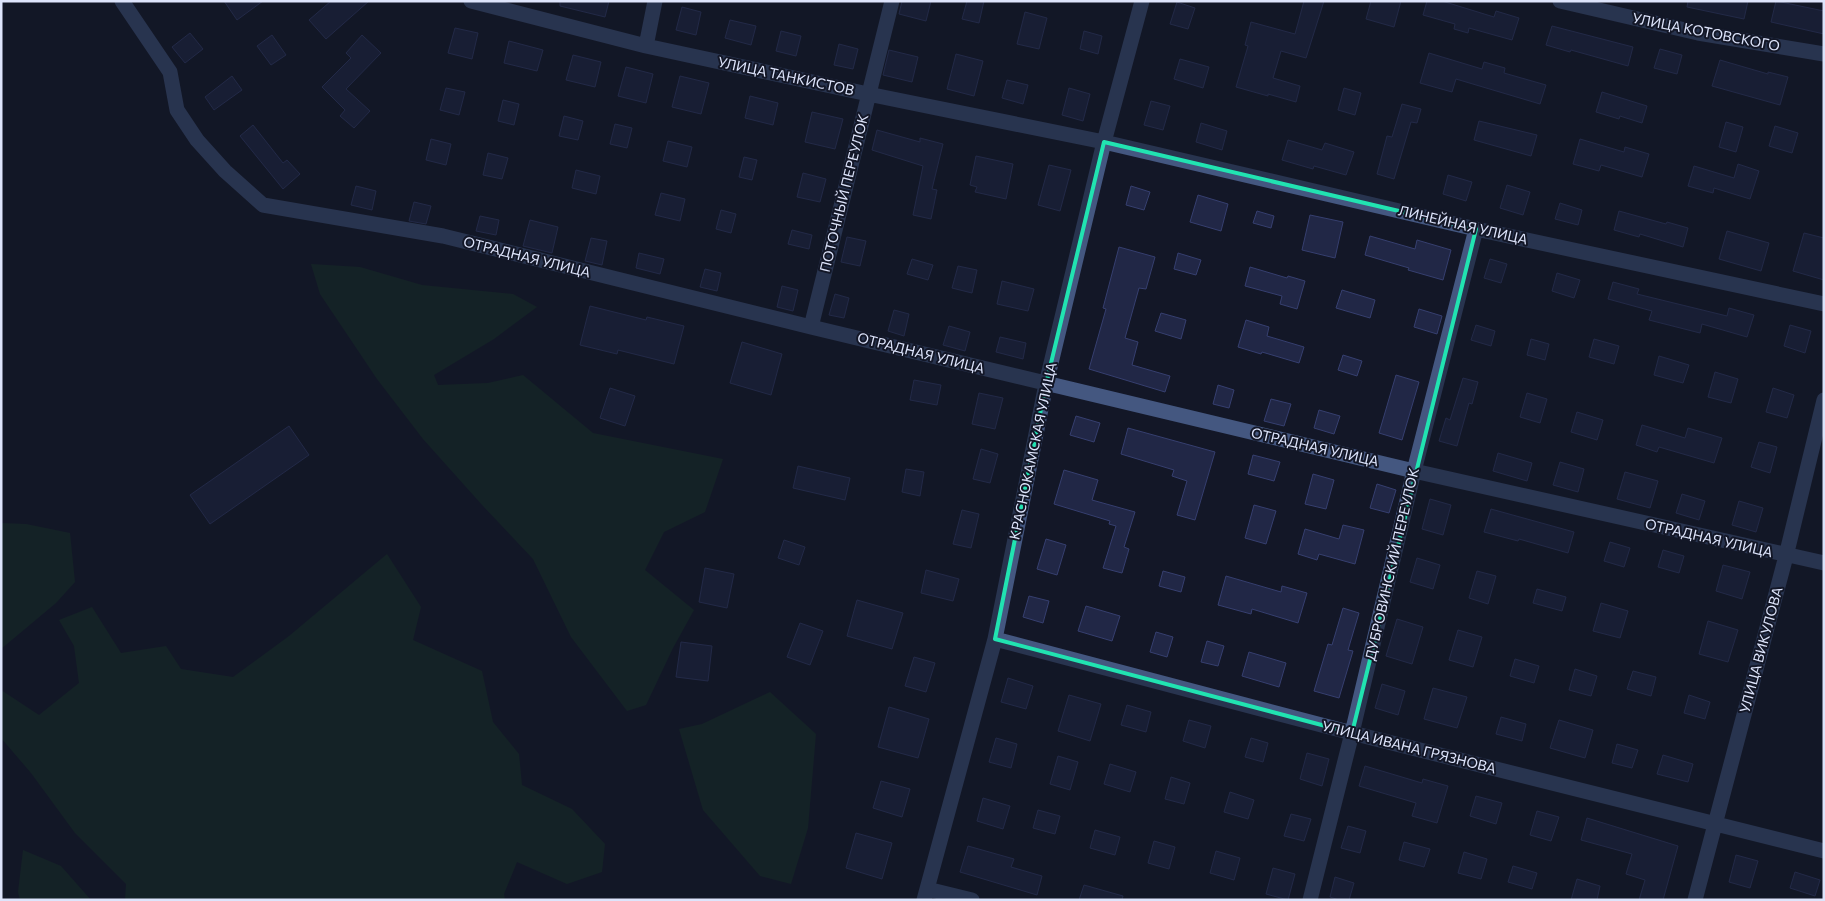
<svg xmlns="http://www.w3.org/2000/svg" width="1825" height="901" viewBox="0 0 1825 901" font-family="Commissioner,sans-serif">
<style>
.green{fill:#173026}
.building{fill:#212746;stroke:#363f6f}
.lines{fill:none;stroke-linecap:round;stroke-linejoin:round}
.minor{stroke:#445780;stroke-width:15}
.marked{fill:none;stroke:#21e3b1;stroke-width:4;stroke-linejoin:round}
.labels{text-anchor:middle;stroke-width:4;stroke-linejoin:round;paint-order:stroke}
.street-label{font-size:14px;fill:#dde4fb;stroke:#131727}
</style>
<rect width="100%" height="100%" fill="#131727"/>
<path class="green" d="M 311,264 L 360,267 L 422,285 L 513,294 L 537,307 L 494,339 L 434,375 L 438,385 L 488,383 L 523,375 L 593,433 L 723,459 L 705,512 L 664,532 L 645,570 L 694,610 L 673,648 L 646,705 L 627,711 L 571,637 L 533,559 L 483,506 L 423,439 L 377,379 L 320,294 Z
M 1,523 L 26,524 L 70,533 L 75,582 L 56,603 L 1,649 Z
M 387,554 L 421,607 L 413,640 L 482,671 L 493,722 L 519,754 L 522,785 L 572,809 L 605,844 L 602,872 L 567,884 L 517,862 L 504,894 L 505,900 L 125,900 L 126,884 L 75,833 L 31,773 L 1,738 L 1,690 L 39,715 L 79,683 L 74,646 L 59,620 L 92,607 L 121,653 L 166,646 L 181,669 L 233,677 L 289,636 Z
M 770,692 L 816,734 L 808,828 L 791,884 L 760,876 L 703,810 L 679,729 L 702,724 Z
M 23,850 L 61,866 L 91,900 L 20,900 L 18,892 Z"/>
<path class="building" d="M 224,1 L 263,1 L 237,20 Z
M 331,1 L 369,1 L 326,39 L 309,20 Z
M 560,1 L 609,1 L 605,17 L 560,6 Z
M 902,1 L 931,1 L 926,21 L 899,14 Z
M 967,1 L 984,1 L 979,23 L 962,19 Z
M 1304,1 L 1324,1 L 1306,58 L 1281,51 L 1273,78 L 1300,86 L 1296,102 L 1268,94 L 1268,96 L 1236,87 L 1248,46 L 1245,45 L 1251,22 L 1295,34 Z
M 1371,1 L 1401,1 L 1394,27 L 1366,19 Z
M 1427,1 L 1442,1 L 1494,17 L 1496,11 L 1519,18 L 1512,40 L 1469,28 L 1468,33 L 1454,29 L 1455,24 L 1423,15 Z
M 1688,1 L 1748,1 L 1744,19 L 1687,7 Z
M 1776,1 L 1824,11 L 1824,34 L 1771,22 Z
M 1177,2 L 1195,8 L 1188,29 L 1170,24 Z
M 682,7 L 701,12 L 696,35 L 676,30 Z
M 1025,12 L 1047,18 L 1039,49 L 1017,44 Z
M 730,20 L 756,26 L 751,45 L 725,38 Z
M 1552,26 L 1633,47 L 1628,66 L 1571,50 L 1570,52 L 1546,45 Z
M 455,28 L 478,33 L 472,59 L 448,53 Z
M 781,31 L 801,36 L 796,56 L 776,51 Z
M 1084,31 L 1102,36 L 1098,54 L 1080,49 Z
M 190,33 L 203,49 L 185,63 L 172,47 Z
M 272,35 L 286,55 L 271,65 L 257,46 Z
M 362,35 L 381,53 L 346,89 L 370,111 L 354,128 L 340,116 L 345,110 L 322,87 L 351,58 L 346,53 Z
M 509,41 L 543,50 L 537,71 L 504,63 Z
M 839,44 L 858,49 L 853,69 L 834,65 Z
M 1660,49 L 1682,55 L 1677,74 L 1654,68 Z
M 889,50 L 918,57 L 912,82 L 883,75 Z
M 1429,53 L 1482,69 L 1484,62 L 1505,68 L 1504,73 L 1546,85 L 1540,104 L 1456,79 L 1452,92 L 1420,83 Z
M 956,54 L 983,61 L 974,96 L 947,89 Z
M 573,55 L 601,62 L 595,87 L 566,80 Z
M 1180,59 L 1209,67 L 1203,88 L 1174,79 Z
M 1720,60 L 1768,74 L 1768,72 L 1788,77 L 1780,105 L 1712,86 Z
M 626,67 L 653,74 L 646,103 L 618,96 Z
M 232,76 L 242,90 L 214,110 L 205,97 Z
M 680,76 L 709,83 L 701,114 L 672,107 Z
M 1007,80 L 1028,85 L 1023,104 L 1002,98 Z
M 446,88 L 465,92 L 459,115 L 440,110 Z
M 1069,88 L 1090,94 L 1083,121 L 1062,115 Z
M 1344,88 L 1361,93 L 1355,115 L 1338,110 Z
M 1602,92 L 1647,106 L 1642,123 L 1620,116 L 1619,119 L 1596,112 Z
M 750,96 L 778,103 L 773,125 L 745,118 Z
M 503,100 L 519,104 L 514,125 L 498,121 Z
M 1151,101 L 1170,106 L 1163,130 L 1144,125 Z
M 1402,104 L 1421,109 L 1417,123 L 1411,122 L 1394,179 L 1377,174 L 1387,136 L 1392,137 Z
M 812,112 L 843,119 L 835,149 L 805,142 Z
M 564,116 L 583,121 L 578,140 L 559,136 Z
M 1479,121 L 1537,135 L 1531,156 L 1474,140 Z
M 1726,122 L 1743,127 L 1736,152 L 1719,147 Z
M 1201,123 L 1227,131 L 1222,150 L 1196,142 Z
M 615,124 L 632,128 L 627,148 L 610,144 Z
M 253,125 L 283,163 L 287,160 L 300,174 L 283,189 L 240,136 Z
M 1775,126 L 1798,133 L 1792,153 L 1769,146 Z
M 877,130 L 920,142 L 920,138 L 943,144 L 932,189 L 937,190 L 931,219 L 913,215 L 923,166 L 872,150 Z
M 431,139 L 451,144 L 446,165 L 426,160 Z
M 1580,139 L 1624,152 L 1625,147 L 1649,154 L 1642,177 L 1601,165 L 1599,171 L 1573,164 Z
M 1288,140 L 1322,150 L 1325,143 L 1354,152 L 1346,175 L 1314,166 L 1313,169 L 1282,160 Z
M 668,141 L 692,147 L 687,167 L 663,161 Z
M 488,153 L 508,158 L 502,179 L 483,175 Z
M 976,156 L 1013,164 L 1006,199 L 975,192 L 977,187 L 970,185 Z
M 744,157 L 757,160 L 752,180 L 739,177 Z
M 1738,164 L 1759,171 L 1750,199 L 1714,188 L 1713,193 L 1688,186 L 1694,166 L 1734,178 Z
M 1049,165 L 1071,170 L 1060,211 L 1038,205 Z
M 576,170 L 600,176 L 596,194 L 572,188 Z
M 803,173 L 826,179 L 820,202 L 797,197 Z
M 1448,175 L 1472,182 L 1466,201 L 1443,194 Z
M 1507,185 L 1530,192 L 1523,215 L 1500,208 Z
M 356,186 L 376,191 L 372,210 L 351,205 Z
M 1131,186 L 1150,192 L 1144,210 L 1126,205 Z
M 661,193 L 685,199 L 680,221 L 655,215 Z
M 1198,195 L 1228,204 L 1221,231 L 1190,222 Z
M 414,202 L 431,206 L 426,224 L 409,221 Z
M 1560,203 L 1582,210 L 1578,225 L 1555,219 Z
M 721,210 L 736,214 L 731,233 L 716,229 Z
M 1257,211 L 1274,216 L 1271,228 L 1253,223 Z
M 1619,211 L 1666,224 L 1667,222 L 1688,228 L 1683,247 L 1640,234 L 1639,237 L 1614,230 Z
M 1310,215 L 1343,222 L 1335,258 L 1302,250 Z
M 480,216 L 499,220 L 496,235 L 476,231 Z
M 530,220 L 558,227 L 552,253 L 523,246 Z
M 792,230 L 812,235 L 809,249 L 788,244 Z
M 1727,231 L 1769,243 L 1761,271 L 1719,259 Z
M 1804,233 L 1824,238 L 1824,280 L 1793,271 Z
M 1370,236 L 1415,249 L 1417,240 L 1451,250 L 1443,280 L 1408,270 L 1409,268 L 1365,255 Z
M 847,237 L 866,241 L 860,266 L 841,262 Z
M 591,238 L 607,241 L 602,265 L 585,261 Z
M 1119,247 L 1155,257 L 1146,289 L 1139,288 L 1125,338 L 1138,342 L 1132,365 L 1170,376 L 1165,392 L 1089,369 L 1106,309 L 1103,308 Z
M 639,253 L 664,259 L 660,274 L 636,268 Z
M 1178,253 L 1201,260 L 1196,275 L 1174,269 Z
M 912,259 L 933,265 L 928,280 L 907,274 Z
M 1490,259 L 1507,264 L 1501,283 L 1484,278 Z
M 958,266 L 977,270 L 972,293 L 952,288 Z
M 1250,267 L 1287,278 L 1288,276 L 1305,281 L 1297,309 L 1280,304 L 1282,296 L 1245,286 Z
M 705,269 L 721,273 L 717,291 L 700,287 Z
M 1557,273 L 1580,280 L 1574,298 L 1552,291 Z
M 1002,281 L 1034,289 L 1028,311 L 997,304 Z
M 1613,282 L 1639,289 L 1637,294 L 1727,316 L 1729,308 L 1754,315 L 1747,337 L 1702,324 L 1700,333 L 1649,320 L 1652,311 L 1608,299 Z
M 782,286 L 798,290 L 793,311 L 777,307 Z
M 1342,290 L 1375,300 L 1370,318 L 1336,308 Z
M 835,294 L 849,298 L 844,318 L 829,315 Z
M 590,306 L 646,320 L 647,317 L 684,326 L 674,364 L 618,350 L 617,354 L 580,345 Z
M 1419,309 L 1442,316 L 1437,334 L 1414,327 Z
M 894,310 L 909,314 L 904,336 L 888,331 Z
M 1161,313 L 1186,320 L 1181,339 L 1155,331 Z
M 1246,320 L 1269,327 L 1267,336 L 1304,347 L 1299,363 L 1262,352 L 1261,354 L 1238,347 Z
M 1476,325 L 1495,331 L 1491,346 L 1471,340 Z
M 1790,325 L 1811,331 L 1805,353 L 1784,346 Z
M 949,326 L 970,332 L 965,351 L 943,345 Z
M 1000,337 L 1026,343 L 1023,359 L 996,352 Z
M 1531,339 L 1549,344 L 1545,360 L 1527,355 Z
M 1594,339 L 1619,346 L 1614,364 L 1589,357 Z
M 742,342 L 782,354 L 771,395 L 730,383 Z
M 1343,355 L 1362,361 L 1357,376 L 1338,370 Z
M 1659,356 L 1689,365 L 1683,383 L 1654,375 Z
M 1715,372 L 1738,379 L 1731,403 L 1708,397 Z
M 1396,375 L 1419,382 L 1402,440 L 1379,433 Z
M 1463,378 L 1478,382 L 1472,404 L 1469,403 L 1457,446 L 1439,441 L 1446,418 L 1450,420 Z
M 914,380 L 941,385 L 937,405 L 910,400 Z
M 1218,385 L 1234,390 L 1229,408 L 1213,404 Z
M 610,388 L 635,396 L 625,426 L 600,418 Z
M 1773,388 L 1794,395 L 1787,418 L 1766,412 Z
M 979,393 L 1003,398 L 995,429 L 972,424 Z
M 1527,393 L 1547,399 L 1540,423 L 1520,417 Z
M 1271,399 L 1291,404 L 1284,426 L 1264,421 Z
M 1319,410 L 1340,416 L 1334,434 L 1314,428 Z
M 1577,412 L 1603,420 L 1597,440 L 1571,432 Z
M 1076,416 L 1100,423 L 1094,442 L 1070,435 Z
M 1642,425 L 1685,438 L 1688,428 L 1722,438 L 1714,463 L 1659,447 L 1657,452 L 1636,445 Z
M 289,426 L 309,455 L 210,524 L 190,495 Z
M 1128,428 L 1215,452 L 1195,520 L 1177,515 L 1187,481 L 1172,476 L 1174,470 L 1121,454 Z
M 1759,442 L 1777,447 L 1770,473 L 1751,467 Z
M 981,449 L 998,454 L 990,483 L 973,479 Z
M 1498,453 L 1532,463 L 1527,481 L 1493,471 Z
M 1253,455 L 1280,462 L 1274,481 L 1248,474 Z
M 1560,462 L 1584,469 L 1578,492 L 1553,485 Z
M 798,466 L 850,478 L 845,500 L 793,488 Z
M 906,469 L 924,472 L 920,496 L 902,492 Z
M 1064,470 L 1098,480 L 1092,500 L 1135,512 L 1124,547 L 1129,549 L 1122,573 L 1103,568 L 1116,526 L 1109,524 L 1110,521 L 1054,504 Z
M 1625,472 L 1658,481 L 1650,508 L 1617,499 Z
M 1313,474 L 1334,480 L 1326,509 L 1305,504 Z
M 1377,484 L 1396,490 L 1389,513 L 1370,508 Z
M 1682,494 L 1705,501 L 1699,520 L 1676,513 Z
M 1430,499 L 1451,505 L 1443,535 L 1422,529 Z
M 1739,501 L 1763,508 L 1756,532 L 1732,525 Z
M 1254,505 L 1276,511 L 1266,544 L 1245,538 Z
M 1491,509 L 1574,532 L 1568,553 L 1519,539 L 1518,541 L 1484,532 Z
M 962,510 L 979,514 L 971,548 L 953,544 Z
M 1343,525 L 1364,530 L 1355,564 L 1319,554 L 1317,560 L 1298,554 L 1305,529 L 1339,539 Z
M 1046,539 L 1066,545 L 1057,575 L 1037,569 Z
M 784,540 L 805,547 L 799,565 L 778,558 Z
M 1610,542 L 1630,548 L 1624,567 L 1604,561 Z
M 1663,550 L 1684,556 L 1679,573 L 1658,567 Z
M 1417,558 L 1440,565 L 1433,589 L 1410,582 Z
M 1723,565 L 1750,572 L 1742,599 L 1716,591 Z
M 705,568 L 734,574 L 727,608 L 699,602 Z
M 926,570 L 959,579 L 953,601 L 921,593 Z
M 1163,571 L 1185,577 L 1181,592 L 1159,586 Z
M 1477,571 L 1496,576 L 1488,604 L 1469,598 Z
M 1226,576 L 1281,592 L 1282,586 L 1307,593 L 1298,623 L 1252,609 L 1251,614 L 1218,605 Z
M 1537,589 L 1566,597 L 1562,611 L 1533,603 Z
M 1029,596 L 1049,601 L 1043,623 L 1023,617 Z
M 857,600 L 903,613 L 892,649 L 847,636 Z
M 1601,603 L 1628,611 L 1620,638 L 1593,631 Z
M 1086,606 L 1120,616 L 1112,641 L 1078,631 Z
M 1343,608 L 1359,613 L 1348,650 L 1353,651 L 1339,698 L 1314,691 L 1328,644 L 1332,645 Z
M 1397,619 L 1423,627 L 1412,664 L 1386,656 Z
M 1708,621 L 1738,630 L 1728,662 L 1699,654 Z
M 800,623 L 823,631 L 810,665 L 787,657 Z
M 1458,630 L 1482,637 L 1473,667 L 1449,660 Z
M 1156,632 L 1173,637 L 1167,657 L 1150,652 Z
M 1207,641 L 1224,646 L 1218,666 L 1201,662 Z
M 681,642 L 712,646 L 708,681 L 676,677 Z
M 1249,652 L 1286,663 L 1279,687 L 1242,676 Z
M 914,657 L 935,663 L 926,692 L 905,686 Z
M 1515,659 L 1539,666 L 1534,683 L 1510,676 Z
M 1575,669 L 1597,676 L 1591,696 L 1569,690 Z
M 1633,671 L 1656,677 L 1651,696 L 1627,689 Z
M 1008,678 L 1033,686 L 1026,709 L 1001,702 Z
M 1382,684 L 1405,691 L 1398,715 L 1375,708 Z
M 1433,688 L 1467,697 L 1457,728 L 1424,719 Z
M 1069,695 L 1101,704 L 1090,741 L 1058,731 Z
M 1689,695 L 1710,702 L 1705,719 L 1684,713 Z
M 1127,705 L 1151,712 L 1146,732 L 1121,725 Z
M 889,707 L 929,719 L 918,758 L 878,747 Z
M 1501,717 L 1526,724 L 1522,741 L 1496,734 Z
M 1189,720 L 1211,726 L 1205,748 L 1183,741 Z
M 1559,720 L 1593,730 L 1585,758 L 1550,748 Z
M 996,738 L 1017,744 L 1011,768 L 989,762 Z
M 1251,738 L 1268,743 L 1263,762 L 1245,757 Z
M 1617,744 L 1638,750 L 1632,768 L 1612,763 Z
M 1307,753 L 1329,759 L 1322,786 L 1300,779 Z
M 1663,755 L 1693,764 L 1688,782 L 1657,774 Z
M 1058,756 L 1078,762 L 1070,790 L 1050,784 Z
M 1110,764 L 1136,772 L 1130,792 L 1104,784 Z
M 1365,766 L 1422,783 L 1423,779 L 1448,786 L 1437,823 L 1412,816 L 1416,803 L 1359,786 Z
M 1171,777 L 1190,783 L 1184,804 L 1165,799 Z
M 881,781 L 910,789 L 902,817 L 873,808 Z
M 1230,792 L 1254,800 L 1248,819 L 1224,812 Z
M 1476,796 L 1502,803 L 1496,824 L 1470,816 Z
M 983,798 L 1010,806 L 1003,829 L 977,821 Z
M 1038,810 L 1060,816 L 1055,834 L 1033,828 Z
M 1537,811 L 1559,817 L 1551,841 L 1530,835 Z
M 1291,814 L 1311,819 L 1304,841 L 1284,836 Z
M 1587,818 L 1678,846 L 1663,900 L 1639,900 L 1645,880 L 1626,874 L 1632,854 L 1581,840 Z
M 1348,826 L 1366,831 L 1360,853 L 1341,848 Z
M 1095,830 L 1120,837 L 1115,855 L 1090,848 Z
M 856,833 L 892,843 L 882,879 L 846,868 Z
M 1154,841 L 1175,847 L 1169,869 L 1148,863 Z
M 1404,842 L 1430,849 L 1424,867 L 1399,860 Z
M 968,846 L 1014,859 L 1011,867 L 1042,876 L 1037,895 L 960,872 Z
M 1216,851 L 1240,858 L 1234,880 L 1210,873 Z
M 1464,852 L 1487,859 L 1481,879 L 1458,873 Z
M 1736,855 L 1758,861 L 1750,888 L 1729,882 Z
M 1513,866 L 1537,873 L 1532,889 L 1508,882 Z
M 1273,868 L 1295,874 L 1288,900 L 1266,894 Z
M 1795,872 L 1820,880 L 1815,896 L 1790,888 Z
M 1335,877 L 1354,883 L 1349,900 L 1339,900 L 1330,897 Z
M 1577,879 L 1600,886 L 1597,900 L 1571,900 Z
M 1084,885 L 1123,896 L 1122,900 L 1079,900 Z"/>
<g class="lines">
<path class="minor" d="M 122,1 L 170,72 L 177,110 L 197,140 L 225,171 L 263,205 L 443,236 L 811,327 L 1414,471 L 1824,563
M 471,1 L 646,46 L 868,94 L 1104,142 L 1476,229 L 1824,304
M 1560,1 L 1698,33 L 1824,54
M 646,46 L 655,1
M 811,327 L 892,1
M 995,639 L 1352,733 L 1824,851
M 927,889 L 972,900
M 924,900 L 995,639 L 1046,384 L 1104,142 L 1142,1
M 1310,900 L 1352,733 L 1414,471 L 1476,229
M 1695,900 L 1786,556 L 1824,400"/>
</g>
<path d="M0 0H1825V901H0ZM 1104,142 L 1476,229 L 1352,733 L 995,639 L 1046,384 Z" fill="#131727" fill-opacity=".55" fill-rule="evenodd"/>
<path class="marked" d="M 1104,142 L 1476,229 L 1352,733 L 995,639 L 1046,384 Z"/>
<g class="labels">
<g class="street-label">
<text transform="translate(1706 32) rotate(11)" y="5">УЛИЦА КОТОВСКОГО</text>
<text transform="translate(786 76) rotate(12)" y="5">УЛИЦА ТАНКИСТОВ</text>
<text transform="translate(844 193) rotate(-76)" y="5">ПОТОЧНЫЙ ПЕРЕУЛОК</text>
<text transform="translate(1463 225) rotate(13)" y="5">ЛИНЕЙНАЯ УЛИЦА</text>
<text transform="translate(527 257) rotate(14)" y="5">ОТРАДНАЯ УЛИЦА</text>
<text transform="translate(921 353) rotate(14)" y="5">ОТРАДНАЯ УЛИЦА</text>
<text transform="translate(1315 447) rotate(13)" y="5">ОТРАДНАЯ УЛИЦА</text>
<text transform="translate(1033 451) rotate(-78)" y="5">КРАСНОКАМСКАЯ УЛИЦА</text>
<text transform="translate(1709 538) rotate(13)" y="5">ОТРАДНАЯ УЛИЦА</text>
<text transform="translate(1392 564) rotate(-77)" y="5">ДУБРОВИНСКИЙ ПЕРЕУЛОК</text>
<text transform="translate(1761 650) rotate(-75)" y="5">УЛИЦА ВИКУЛОВА</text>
<text transform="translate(1409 747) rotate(14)" y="5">УЛИЦА ИВАНА ГРЯЗНОВА</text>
</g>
</g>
<rect width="1825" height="901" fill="none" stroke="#dde4fb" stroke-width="5"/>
</svg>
